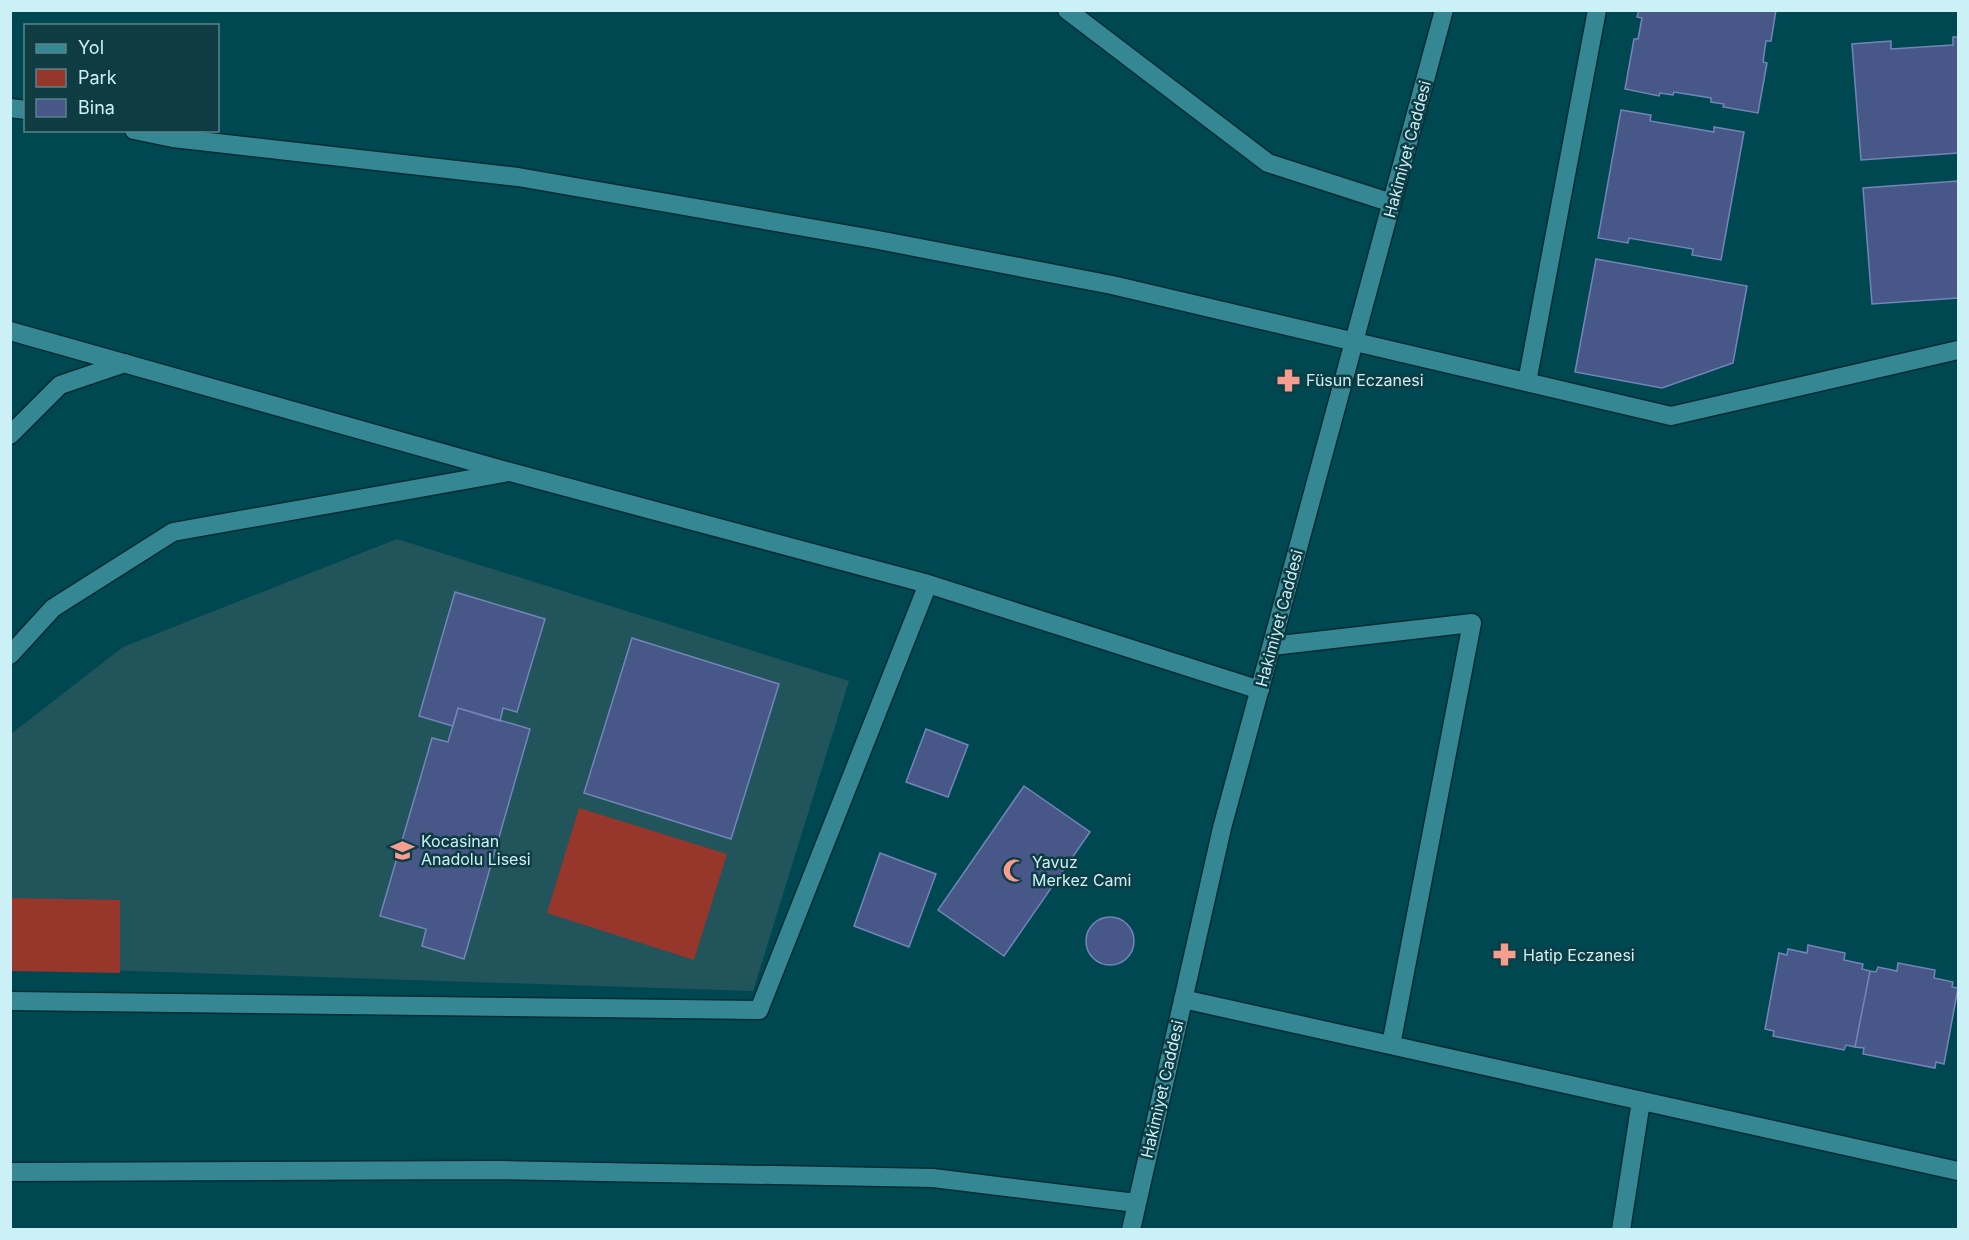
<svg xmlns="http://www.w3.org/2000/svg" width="1969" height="1240" viewBox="0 0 1969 1240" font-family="Inter,sans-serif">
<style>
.built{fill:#22545c}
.green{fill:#97362b}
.building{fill:#475787;stroke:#7385b8;stroke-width:1.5}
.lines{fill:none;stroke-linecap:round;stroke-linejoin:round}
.minor-casing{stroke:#002c32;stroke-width:21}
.minor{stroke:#358794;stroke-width:18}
.labels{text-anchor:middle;stroke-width:5;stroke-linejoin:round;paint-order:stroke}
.street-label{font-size:16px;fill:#cbf1f7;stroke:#0f3b42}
.poi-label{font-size:16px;fill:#cbf1f7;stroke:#0f3b42;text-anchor:start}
</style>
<rect width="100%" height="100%" fill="#004851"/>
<path class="built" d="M 397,539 L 849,681 L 753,991 L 11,967 L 11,734 L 123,647 Z"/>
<path class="green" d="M 579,808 L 727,854 L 694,960 L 547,913 Z
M 11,898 L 120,900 L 120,973 L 11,971 Z"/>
<path class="building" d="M 1639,10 L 1776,10 L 1771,41 L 1766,41 L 1763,62 L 1767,63 L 1758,113 L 1723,107 L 1724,104 L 1711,102 L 1711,98 L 1674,92 L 1673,95 L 1660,93 L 1659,96 L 1625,89 L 1634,39 L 1638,39 L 1642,18 L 1637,17 Z
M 1953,37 L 1958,37 L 1958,153 L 1861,160 L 1852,44 L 1891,41 L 1891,49 L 1953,45 Z
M 1621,110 L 1651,115 L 1650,121 L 1714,132 L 1714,127 L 1744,132 L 1721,260 L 1692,255 L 1693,249 L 1629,238 L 1628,243 L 1598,238 Z
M 1958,181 L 1958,298 L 1872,304 L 1863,188 Z
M 1596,259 L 1747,286 L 1733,363 L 1662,388 L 1575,372 Z
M 455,592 L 545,619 L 517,712 L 503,708 L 500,721 L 458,708 L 453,726 L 419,716 Z
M 632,638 L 779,684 L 731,839 L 584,793 Z
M 458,708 L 530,729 L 464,959 L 422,946 L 426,929 L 380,916 L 432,738 L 448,742 Z
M 926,729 L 968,745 L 948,797 L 906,782 Z
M 1024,786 L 1090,832 L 1004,956 L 938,910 Z
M 880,853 L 936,874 L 909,947 L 854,926 Z
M1086 941a24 24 0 1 1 48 0a24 24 0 1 1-48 0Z
M 1808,945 L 1845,953 L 1844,960 L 1863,964 L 1862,969 L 1870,971 L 1855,1047 L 1846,1045 L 1844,1050 L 1773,1036 L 1774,1031 L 1765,1029 L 1779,953 L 1787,955 L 1788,949 L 1807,953 Z
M 1898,963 L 1935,970 L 1934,978 L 1953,982 L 1952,987 L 1958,988 L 1944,1064 L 1936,1062 L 1935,1068 L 1863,1054 L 1864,1048 L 1855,1047 L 1870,971 L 1876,972 L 1878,967 L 1897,971 Z"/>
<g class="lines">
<defs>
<path id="minor" d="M 1067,10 L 1268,163 L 1392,203
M 10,108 L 26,110
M 134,130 L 173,138 L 518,177 L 873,239 L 1112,285 L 1671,416 L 1958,350
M 10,331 L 510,472 L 928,584 L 1260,690
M 1527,382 L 1597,10
M 10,435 L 60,385 L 125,363
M 1272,646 L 1472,623 L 1391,1045
M 10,655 L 53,608 L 173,532 L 504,473
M 1183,999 L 1958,1171
M 10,1001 L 759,1010 L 928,584
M 10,1172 L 499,1170 L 933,1178 L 1136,1203
M 1131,1230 L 1222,828 L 1444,10
M 1621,1230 L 1641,1101"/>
</defs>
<use href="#minor" class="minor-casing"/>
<use href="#minor" class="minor"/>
</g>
<defs>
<symbol id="pharmacy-bare" viewBox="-9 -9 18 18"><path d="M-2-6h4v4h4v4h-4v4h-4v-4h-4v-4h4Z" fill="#f59d8f" stroke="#0f3b42" stroke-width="2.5" paint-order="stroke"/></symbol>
<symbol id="school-bare" viewBox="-9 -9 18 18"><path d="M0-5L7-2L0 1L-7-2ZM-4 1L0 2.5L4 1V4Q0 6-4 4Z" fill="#f59d8f" stroke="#0f3b42" stroke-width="2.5" paint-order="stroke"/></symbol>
<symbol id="mosque-bare" viewBox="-9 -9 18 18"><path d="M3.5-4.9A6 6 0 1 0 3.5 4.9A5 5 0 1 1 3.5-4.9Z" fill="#f59d8f" stroke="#0f3b42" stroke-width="2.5" paint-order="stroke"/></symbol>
</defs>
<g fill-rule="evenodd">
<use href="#pharmacy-bare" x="1272" y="364" width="33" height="33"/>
<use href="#school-bare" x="386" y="834" width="33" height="33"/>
<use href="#mosque-bare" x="998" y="854" width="33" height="33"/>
<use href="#pharmacy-bare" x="1488" y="938" width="33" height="33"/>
</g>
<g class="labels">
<g class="street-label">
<text transform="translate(1407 149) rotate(-75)" y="6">Hakimiyet Caddesi</text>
<text transform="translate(1279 618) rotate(-75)" y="6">Hakimiyet Caddesi</text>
<text transform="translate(1162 1089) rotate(-77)" y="6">Hakimiyet Caddesi</text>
</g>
<g class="poi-label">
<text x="1306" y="386">Füsun Eczanesi</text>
<text x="421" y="847">Kocasinan<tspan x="421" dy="18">Anadolu Lisesi</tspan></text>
<text x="1032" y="868">Yavuz<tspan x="1032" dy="18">Merkez Cami</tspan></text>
<text x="1523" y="961">Hatip Eczanesi</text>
</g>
</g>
<rect width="1969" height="1240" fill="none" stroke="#cbf1f7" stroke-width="24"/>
<rect x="24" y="24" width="195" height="108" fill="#0f3b42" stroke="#5a848a" stroke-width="1.5"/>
<rect x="36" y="44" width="30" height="9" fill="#358794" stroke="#5a848a" stroke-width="1.5"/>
<text x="78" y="54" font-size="18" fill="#cbf1f7">Yol</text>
<rect x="36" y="69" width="30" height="18" fill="#97362b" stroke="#5a848a" stroke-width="1.5"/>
<text x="78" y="84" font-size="18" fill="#cbf1f7">Park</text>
<rect x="36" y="99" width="30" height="18" fill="#475787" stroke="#5a848a" stroke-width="1.5"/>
<text x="78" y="114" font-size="18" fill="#cbf1f7">Bina</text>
</svg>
